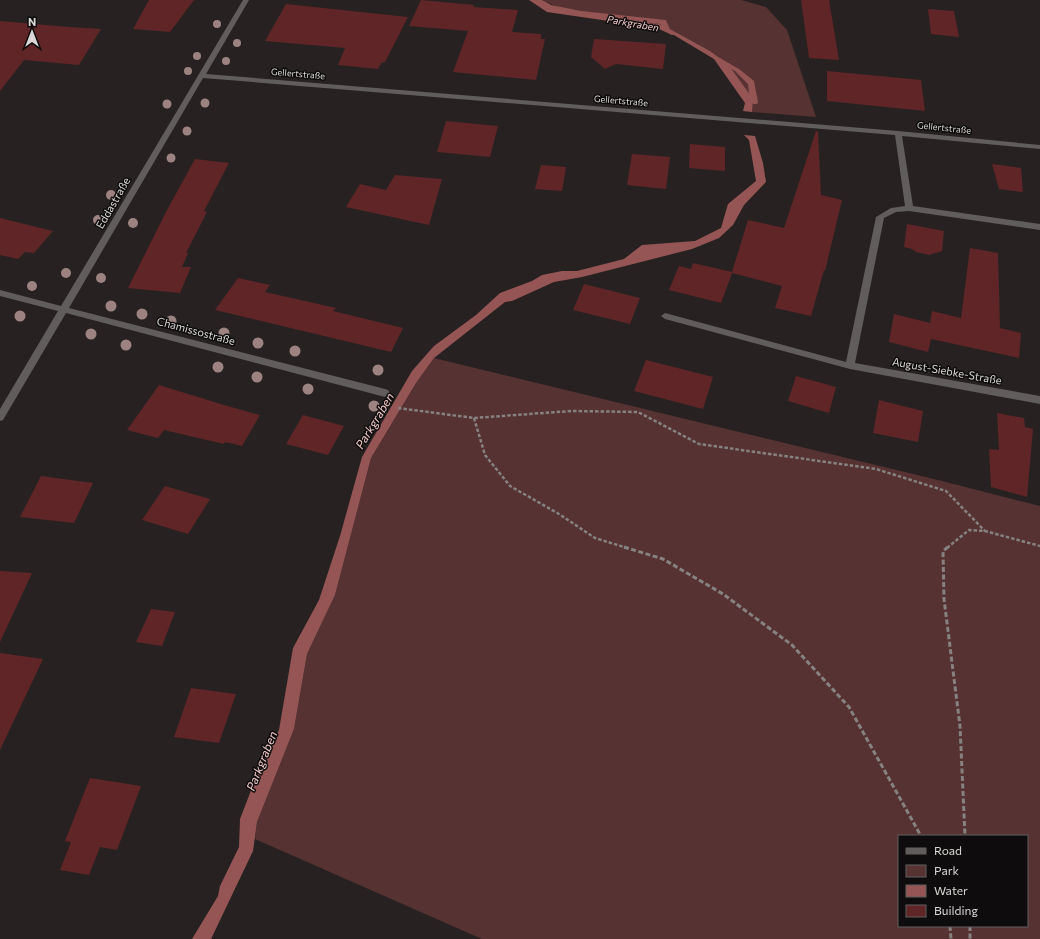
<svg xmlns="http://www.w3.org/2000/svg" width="1040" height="939" viewBox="0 0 1040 939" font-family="Commissioner,sans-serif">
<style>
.green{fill:#573232;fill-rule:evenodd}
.water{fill:#965555}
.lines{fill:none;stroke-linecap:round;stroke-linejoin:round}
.stream{fill:#965555;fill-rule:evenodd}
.building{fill:#602527}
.path-far1{stroke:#868281;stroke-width:2.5;stroke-dasharray:3.5 2;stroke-linecap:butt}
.path{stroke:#868281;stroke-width:3;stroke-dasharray:5 2.5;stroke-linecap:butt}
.minor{fill:#605d5c;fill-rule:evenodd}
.tree{fill:#9c8382}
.labels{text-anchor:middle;stroke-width:3;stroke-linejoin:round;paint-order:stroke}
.far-street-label{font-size:9px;fill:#dcd8d8;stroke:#0e0c0c}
.far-water-label{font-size:10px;font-style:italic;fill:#f4cbca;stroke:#0e0c0c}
.street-label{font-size:11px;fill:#dcd8d8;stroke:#0e0c0c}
.water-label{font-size:12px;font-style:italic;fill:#f4cbca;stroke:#0e0c0c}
</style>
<rect width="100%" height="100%" fill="#272221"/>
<path class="green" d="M 542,0 L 741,0 L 766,7 L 787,30 L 816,117 L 752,112 L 752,99 L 728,64 L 710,51 L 670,29 L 666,20 C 633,17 569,16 542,0 Z
M 434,358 L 942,481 L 1040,506 L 1040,939 L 482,939 L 255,839 L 257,822 L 294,729 L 307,654 L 335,595 L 371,458 L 416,383 ZM 899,836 L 1027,836 L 1027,926 L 899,926 Z"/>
<path class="water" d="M 532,0 L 542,0 L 551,5 L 581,11 L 666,20 L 670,29 L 710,51 L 728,64 L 753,99 L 752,112 L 743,111 L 745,103 L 714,59 L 664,29 L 660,24 L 549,11 Z
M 744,135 L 755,136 L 763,163 L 766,182 L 744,205 L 733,225 L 719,238 L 692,249 L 582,277 L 554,282 L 512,301 L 505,302 L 434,358 L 416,383 L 371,458 L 335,595 L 307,654 L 294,729 L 257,822 L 253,851 L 211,939 L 192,939 L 218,896 L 220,886 L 239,847 L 240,819 L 257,775 L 279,730 L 293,648 L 319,600 L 340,536 L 362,457 L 412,371 L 434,346 L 476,315 L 500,293 L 532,281 L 542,275 L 562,271 L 577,271 L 624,259 L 642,245 L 695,241 L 721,228 L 728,204 L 756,181 L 749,140 Z"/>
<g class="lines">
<path class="stream" d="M 529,0 L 536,0 L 549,8 L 659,24 L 677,34 L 672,35 L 657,28 L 547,12 Z
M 718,57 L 739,69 L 754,81 L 758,102 L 757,104 L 754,104 L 750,102 L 748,84 L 735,71 L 716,60 L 715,59 Z"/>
</g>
<path class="building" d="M 149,0 L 194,0 L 170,32 L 133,29 Z
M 421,0 L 474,5 L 473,7 L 518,10 L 512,32 L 541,34 L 541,39 L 545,39 L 536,80 L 453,72 L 468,31 L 409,26 Z
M 801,0 L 829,0 L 839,60 L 809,58 Z
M 286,4 L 408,17 L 385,62 L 381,63 L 378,69 L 338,65 L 345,48 L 265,41 Z
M 928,9 L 954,11 L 959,37 L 931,34 Z
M 0,21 L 69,27 L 101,29 L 79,65 L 24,60 L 0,91 Z
M 594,39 L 666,44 L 663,69 L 616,64 L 605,69 L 591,57 Z
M 827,71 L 921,80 L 925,111 L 827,101 Z
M 446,121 L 498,126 L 490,157 L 437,152 Z
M 816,131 L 818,132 L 821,195 L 842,200 L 825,271 L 824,270 L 811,316 L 775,308 L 782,286 L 732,273 L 721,303 L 669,290 L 679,266 L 691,269 L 693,263 L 732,272 L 748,220 L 784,228 Z
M 690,144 L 725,147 L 725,171 L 689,168 Z
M 632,154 L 670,157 L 666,189 L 627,185 Z
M 195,159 L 229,163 L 204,211 L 207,212 L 186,253 L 188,253 L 182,267 L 191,267 L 180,293 L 128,288 L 167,210 Z
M 992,164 L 1021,168 L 1023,192 L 999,189 Z
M 541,165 L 566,167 L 562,191 L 535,189 Z
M 395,175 L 442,179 L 429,225 L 346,207 L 360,184 L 386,190 Z
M 0,218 L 53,231 L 34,253 L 25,252 L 18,259 L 0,255 Z
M 907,224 L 944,231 L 942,251 L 929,255 L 916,252 L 912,249 L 904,247 Z
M 970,248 L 998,253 L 1000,328 L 1021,333 L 1019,358 L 931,339 L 928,352 L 889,342 L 894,314 L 930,323 L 932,311 L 961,318 Z
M 238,278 L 270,285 L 265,292 L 336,308 L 333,311 L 403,328 L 391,352 L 215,310 Z
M 584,284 L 640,298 L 630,324 L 573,310 Z
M 646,360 L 713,377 L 703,409 L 634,391 Z
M 796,376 L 836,387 L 829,413 L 788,401 Z
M 159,385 L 224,405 L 260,415 L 242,446 L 225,442 L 224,444 L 164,430 L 158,438 L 127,430 Z
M 879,400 L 923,411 L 918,442 L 873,433 Z
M 997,413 L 1024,418 L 1025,427 L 1033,429 L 1027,497 L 991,487 L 989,449 L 999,450 Z
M 303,415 L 344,426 L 328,455 L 286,444 Z
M 41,476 L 93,483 L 74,523 L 20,517 Z
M 165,486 L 210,499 L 188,534 L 142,520 Z
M 0,571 L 32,573 L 0,642 Z
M 151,609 L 175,612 L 162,646 L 136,642 Z
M 0,653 L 43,659 L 0,750 Z
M 191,688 L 236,694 L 219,743 L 174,737 Z
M 90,778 L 141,786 L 117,850 L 100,847 L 89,875 L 60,870 L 71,842 L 65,841 Z"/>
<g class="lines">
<path class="path-far1" d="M 398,408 L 474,418 L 571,411 L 638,412 L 699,444 L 876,469 L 946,491 L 985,531
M 474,418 L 485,455 L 510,486 L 559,514 L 595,538 L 627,548
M 947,548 L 969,530 L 985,531 L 1040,546"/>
<path class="path" d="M 624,547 L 663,559 L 723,594 L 792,645 L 849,707 L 921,836
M 948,547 L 943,551 L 944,599 L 960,726 L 965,836
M 950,926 L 951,939
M 970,926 L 970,939"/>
<path class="minor" d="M 243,0 L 249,0 L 206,74 L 898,131 L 1040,145 L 1040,149 L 902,136 L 913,206 L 1040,224 L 1040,230 L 909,211 L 896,212 L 884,218 L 855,363 L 1040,396 L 1040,404 L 850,369 L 665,319 L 661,316 L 665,313 L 846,362 L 876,217 L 891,208 L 905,206 L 895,135 L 203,78 L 69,308 L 385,389 L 388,390 L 390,393 L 388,396 L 385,397 L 66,313 L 3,420 L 0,421 L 0,409 L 58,311 L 0,296 L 0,290 L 61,306 Z"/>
</g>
<g class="tree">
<circle cx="217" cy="24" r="4"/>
<circle cx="237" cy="43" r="4"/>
<circle cx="197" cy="56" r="4"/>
<circle cx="226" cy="61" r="4"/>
<circle cx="188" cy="71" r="4"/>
<circle cx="205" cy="103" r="4.5"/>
<circle cx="167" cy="104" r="4.5"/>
<circle cx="187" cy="131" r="4.5"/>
<circle cx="171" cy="158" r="4.5"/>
<circle cx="111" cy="195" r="5"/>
<circle cx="98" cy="220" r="5"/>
<circle cx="133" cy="223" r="5"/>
<circle cx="66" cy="273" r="5"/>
<circle cx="101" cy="278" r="5"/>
<circle cx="32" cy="286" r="5"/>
<circle cx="111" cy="306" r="5.5"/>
<circle cx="142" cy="314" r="5.5"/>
<circle cx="20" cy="316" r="5.5"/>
<circle cx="171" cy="321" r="5.5"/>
<circle cx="224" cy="333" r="5.5"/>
<circle cx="91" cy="334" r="5.5"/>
<circle cx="258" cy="343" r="5.5"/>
<circle cx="126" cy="345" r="5.5"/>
<circle cx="295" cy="351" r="5.5"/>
<circle cx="218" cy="367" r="5.5"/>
<circle cx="378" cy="370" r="5.5"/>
<circle cx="257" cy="377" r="5.5"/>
<circle cx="308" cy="389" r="5.5"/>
<circle cx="374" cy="406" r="5.5"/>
</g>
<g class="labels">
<g class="far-street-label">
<text transform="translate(298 74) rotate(5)" y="3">Gellertstraße</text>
<text transform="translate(621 101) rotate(5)" y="3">Gellertstraße</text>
<text transform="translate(944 128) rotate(6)" y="3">Gellertstraße</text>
</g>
<g class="far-water-label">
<text transform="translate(633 23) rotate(10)" y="4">Parkgraben</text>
</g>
<g class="street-label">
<text transform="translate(113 203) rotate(-60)" y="4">Eddastraße</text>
<text transform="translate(196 331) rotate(15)" y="4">Chamissostraße</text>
<text transform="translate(947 371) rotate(10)" y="4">August-Siebke-Straße</text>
</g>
<g class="water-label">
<text transform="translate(375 421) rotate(-59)" y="4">Parkgraben</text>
<text transform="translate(262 761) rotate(-68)" y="4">Parkgraben</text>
</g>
</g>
<rect x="898" y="835" width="130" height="92" fill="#0e0c0c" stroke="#605e5e"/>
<rect x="906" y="848" width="20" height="6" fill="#605d5c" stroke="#605e5e"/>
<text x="934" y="855" font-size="12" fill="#dcd8d8">Road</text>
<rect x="906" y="865" width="20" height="12" fill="#573232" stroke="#605e5e"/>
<text x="934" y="875" font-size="12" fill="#dcd8d8">Park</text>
<rect x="906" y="885" width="20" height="12" fill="#965555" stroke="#605e5e"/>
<text x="934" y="895" font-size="12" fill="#dcd8d8">Water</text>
<rect x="906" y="905" width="20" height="12" fill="#602527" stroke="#605e5e"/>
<text x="934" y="915" font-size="12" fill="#dcd8d8">Building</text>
<g transform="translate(32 32)" stroke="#0e0c0c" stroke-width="3" paint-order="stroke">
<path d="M0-3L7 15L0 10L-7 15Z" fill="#dcd8d8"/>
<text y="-6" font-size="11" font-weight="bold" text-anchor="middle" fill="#dcd8d8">N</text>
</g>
</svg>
